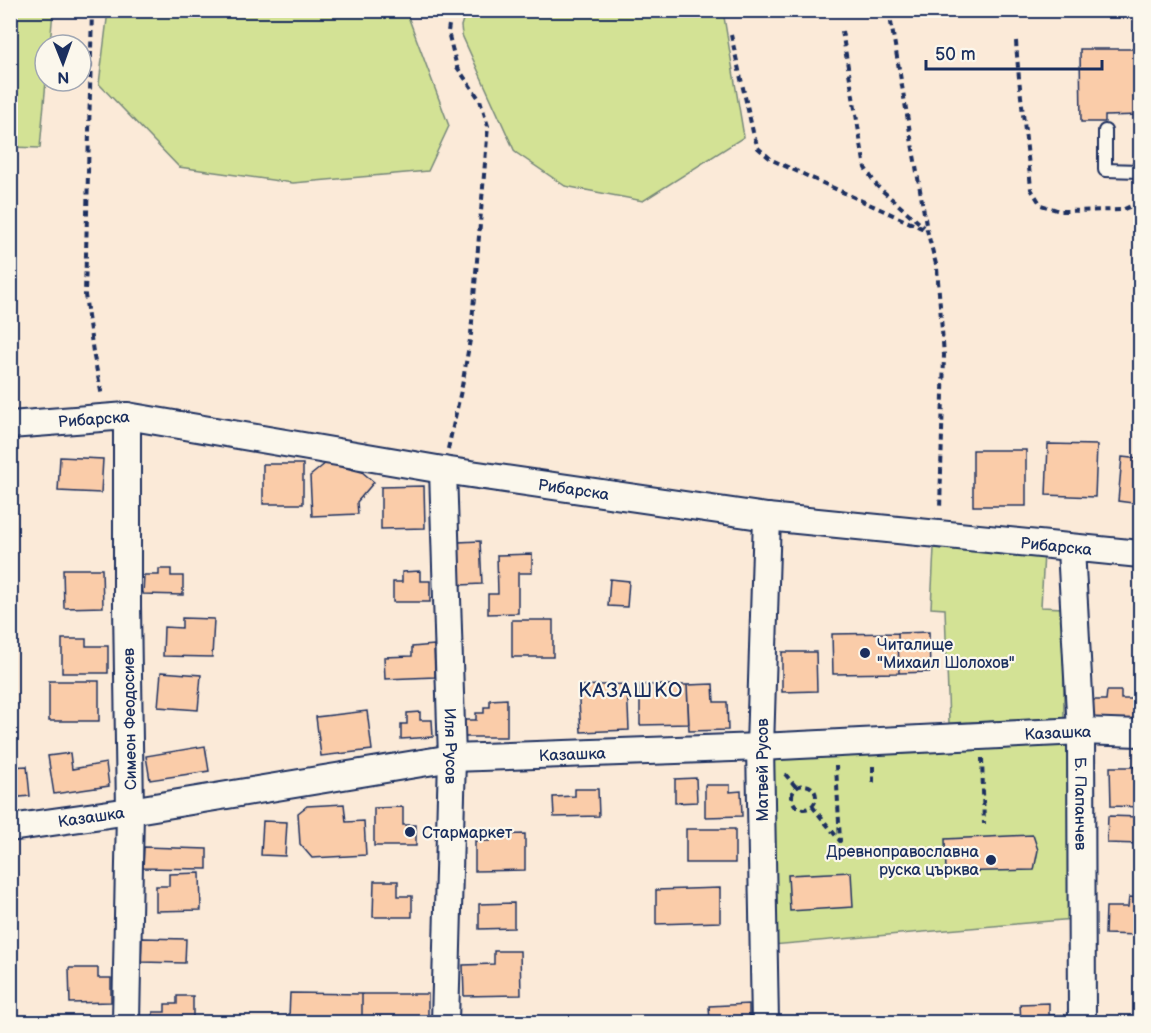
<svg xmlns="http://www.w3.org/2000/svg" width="1151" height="1033" viewBox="0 0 1151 1033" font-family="'Balsamiq Sans',sans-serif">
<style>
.green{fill:#d3e295;stroke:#77887a;stroke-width:1.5}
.building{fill:#facca9;stroke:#1b2f5e;stroke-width:1.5}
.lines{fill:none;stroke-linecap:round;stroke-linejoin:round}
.lane-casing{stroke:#1b2f5e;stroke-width:16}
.street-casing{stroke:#1b2f5e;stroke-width:30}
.path{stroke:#1b2f5e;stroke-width:4;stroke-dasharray:6 4.5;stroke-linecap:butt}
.lane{stroke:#fbf7ec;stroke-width:12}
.street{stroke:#fbf7ec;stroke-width:26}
.poi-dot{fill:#1b2f5e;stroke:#fbf7ec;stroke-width:2}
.labels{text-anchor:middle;stroke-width:4.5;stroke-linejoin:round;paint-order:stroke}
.street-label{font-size:16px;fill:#1b2f5e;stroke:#fbf7ec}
.poi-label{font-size:16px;fill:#1b2f5e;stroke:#fbf7ec;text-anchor:start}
.quarter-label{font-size:20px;letter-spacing:1.5px;fill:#1b2f5e;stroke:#fbf7ec}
</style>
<rect width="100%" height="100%" fill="#fbead8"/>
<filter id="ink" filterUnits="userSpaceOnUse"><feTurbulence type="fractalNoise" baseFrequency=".0167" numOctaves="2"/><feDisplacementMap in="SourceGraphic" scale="12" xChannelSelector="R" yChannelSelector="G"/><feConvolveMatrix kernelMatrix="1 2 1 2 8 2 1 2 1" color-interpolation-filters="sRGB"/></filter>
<g filter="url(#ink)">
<path class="green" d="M 11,10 L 53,11 L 50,45 L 45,45 L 46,81 L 40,148 L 11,147 Z
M 466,10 L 723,11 L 744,137 L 643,201 L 565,186 L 515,152 L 462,35 L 461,26 Z
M 108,11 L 406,11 L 449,126 L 428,171 L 293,183 L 179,167 L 99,84 Z
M 934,548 L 1044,553 L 1041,607 L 1063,608 L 1064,718 L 949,723 L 945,609 L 931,608 Z
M 1077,740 L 1074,919 L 772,945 L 767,755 Z"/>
<path class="building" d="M 1080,49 L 1140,49 L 1140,115 L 1105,116 L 1105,122 L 1081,122 Z
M 1048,444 L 1097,445 L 1095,497 L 1046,495 Z
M 973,450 L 1026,450 L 1026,506 L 973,506 Z
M 60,457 L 103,459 L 101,493 L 58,491 Z
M 1122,457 L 1140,459 L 1140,504 L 1118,501 Z
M 326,463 L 362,472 L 374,482 L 357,502 L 358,514 L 312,516 L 310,476 Z
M 263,464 L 303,464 L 303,504 L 263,504 Z
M 424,486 L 425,528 L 381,529 L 381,487 Z
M 480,541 L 482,584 L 460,585 L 458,542 Z
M 532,554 L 532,573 L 518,573 L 518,613 L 488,614 L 488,594 L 498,594 L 497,555 Z
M 63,569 L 102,569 L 103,607 L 64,608 Z
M 159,569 L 171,569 L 171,576 L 183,576 L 183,595 L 143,594 L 144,575 L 159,575 Z
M 420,571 L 420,581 L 430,581 L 430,602 L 393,602 L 393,582 L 402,582 L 402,572 Z
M 610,579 L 629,581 L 627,607 L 608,606 Z
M 182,618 L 214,619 L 212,657 L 163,656 L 164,627 L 182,628 Z
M 512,620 L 553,620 L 553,657 L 512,657 Z
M 929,632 L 930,672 L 899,673 L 898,633 Z
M 898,633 L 899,673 L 833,674 L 832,634 Z
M 62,639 L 86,639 L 86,646 L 108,646 L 108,673 L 62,673 Z
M 434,645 L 435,677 L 385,679 L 384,657 L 412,656 L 412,647 Z
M 782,652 L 816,652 L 817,691 L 782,692 Z
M 161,672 L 201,675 L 198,710 L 158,707 Z
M 49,681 L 99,681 L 99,721 L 49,721 Z
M 627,684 L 629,730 L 581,732 L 578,686 Z
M 713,684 L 714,702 L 727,702 L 728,730 L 689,731 L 687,685 Z
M 640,685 L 687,685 L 689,724 L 640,725 Z
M 1107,691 L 1121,691 L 1121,699 L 1134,699 L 1134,719 L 1093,719 L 1093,700 L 1106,700 Z
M 1133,693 L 1140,693 L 1140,719 L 1134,719 Z
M 507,699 L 507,737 L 460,737 L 460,720 L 476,720 L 476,713 L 484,713 L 484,707 L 490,707 L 490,700 Z
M 367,711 L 372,750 L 321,756 L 316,717 Z
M 420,712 L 420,720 L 432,720 L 433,737 L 401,739 L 401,724 L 407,724 L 407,713 Z
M 205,746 L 209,771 L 150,780 L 146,756 Z
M 70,753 L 72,769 L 106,763 L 109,786 L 54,794 L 48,756 Z
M 27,766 L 30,796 L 10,798 L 10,767 Z
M 1110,767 L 1140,767 L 1140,807 L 1111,806 Z
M 696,778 L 697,802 L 675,803 L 675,779 Z
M 705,785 L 730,785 L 730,792 L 741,791 L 742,816 L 705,817 Z
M 575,789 L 598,789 L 599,816 L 554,817 L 553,797 L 575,796 Z
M 344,804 L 346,822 L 364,821 L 366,855 L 312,858 L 300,844 L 298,813 L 307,806 Z
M 403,807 L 403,825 L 416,825 L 416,846 L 374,846 L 374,808 Z
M 1108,816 L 1140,817 L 1140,844 L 1107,843 Z
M 263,821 L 287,822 L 285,856 L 261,855 Z
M 686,829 L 735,829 L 735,863 L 686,863 Z
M 525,834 L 525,870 L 475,871 L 475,841 L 490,841 L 490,835 Z
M 1033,835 L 1038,850 L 1034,870 L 946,872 L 945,839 Z
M 144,847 L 207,849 L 207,869 L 143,868 Z
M 851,872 L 853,907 L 790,911 L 788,875 Z
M 200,873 L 201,910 L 156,911 L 156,886 L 169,886 L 169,874 Z
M 374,881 L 398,881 L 398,896 L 412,896 L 412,917 L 373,917 Z
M 10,886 L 13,886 L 13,920 L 10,920 Z
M 720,888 L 720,922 L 656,924 L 656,890 Z
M 1129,897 L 1140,898 L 1140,935 L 1105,934 L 1106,907 L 1128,907 Z
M 514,903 L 514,928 L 479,929 L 479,904 Z
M 142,938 L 186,939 L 185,963 L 141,962 Z
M 494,951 L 520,951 L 521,995 L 464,996 L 463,965 L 494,964 Z
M 69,968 L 98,968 L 98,978 L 111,978 L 111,1002 L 70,1003 Z
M 290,993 L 362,994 L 362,1017 L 289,1017 Z
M 362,994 L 428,994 L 428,1017 L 362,1017 Z
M 177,996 L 193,996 L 193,1022 L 153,1022 L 153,1012 L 165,1012 L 165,1004 L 177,1004 Z
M 1049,1003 L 1049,1015 L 1064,1015 L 1064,1022 L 1021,1022 L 1020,1004 Z
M 749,1004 L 749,1022 L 710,1022 L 709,1006 Z
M 498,1017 L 524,1017 L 524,1022 L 498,1022 Z
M 673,1017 L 699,1017 L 699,1022 L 673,1022 Z"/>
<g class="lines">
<defs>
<path id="lane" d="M 1105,131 L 1105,170 L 1140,171"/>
<g id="street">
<path id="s1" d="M 10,425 L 127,416 L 443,470 L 767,517 L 1140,554"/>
<path id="s2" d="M 443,470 L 452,758 L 445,1022"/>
<path id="s3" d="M 1071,549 L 1081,731 L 1082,1022"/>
<path id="s4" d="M 10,828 L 130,811 L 452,758 L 760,747 L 1081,731 L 1140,733"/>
<path d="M 126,1022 L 130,811 L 127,606 L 127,416"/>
<path d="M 765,1022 L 760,747 L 767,517"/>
</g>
</defs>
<use href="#lane" class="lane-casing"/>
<use href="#street" class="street-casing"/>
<path class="path" d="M 92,10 L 85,295 L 93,352 L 102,396
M 889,11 L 927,230 L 937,268 L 944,355 L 940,510
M 842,31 L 865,168 L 877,186 L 924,227
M 731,35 L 753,132 L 758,148 L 772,160 L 926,230
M 1016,41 C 1019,91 1027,139 1031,189 L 1041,205 L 1060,211 L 1122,210 L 1140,202
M 448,449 L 462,386 L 471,334 L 488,126 L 480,100 L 457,67 L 448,32 L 451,10
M 982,758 L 984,824
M 873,766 L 873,786
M 785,774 L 796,787
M792 797a12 12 0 1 1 24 0a12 12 0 1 1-24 0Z
M 812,806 L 840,841 L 836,766"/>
<use href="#lane" class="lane"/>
<use href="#street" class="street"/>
</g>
</g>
<g class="poi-dot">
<circle cx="865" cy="653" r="6"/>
<circle cx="410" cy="832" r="6"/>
<circle cx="991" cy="860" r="6"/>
</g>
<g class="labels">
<g class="street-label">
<text dy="6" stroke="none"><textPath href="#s1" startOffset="84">Рибарска</textPath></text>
<text dy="6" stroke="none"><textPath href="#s1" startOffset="570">Рибарска</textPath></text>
<text dy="6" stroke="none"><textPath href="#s1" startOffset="1056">Рибарска</textPath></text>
<text transform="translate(129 719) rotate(-91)" y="6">Симеон Феодосиев</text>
<text dy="6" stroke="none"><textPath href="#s4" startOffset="1054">Казашка</textPath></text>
<text dy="6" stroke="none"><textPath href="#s2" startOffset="276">Иля Русов</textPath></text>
<text dy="6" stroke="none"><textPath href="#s4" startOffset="568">Казашка</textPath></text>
<text transform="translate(762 770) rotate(-90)" y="6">Матвей Русов</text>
<text dy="6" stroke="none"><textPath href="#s3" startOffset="255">Б. Папанчев</textPath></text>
<text dy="6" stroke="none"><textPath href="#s4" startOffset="82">Казашка</textPath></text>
</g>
<g class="poi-label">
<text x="877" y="650">Читалище<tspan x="877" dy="18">"Михаил Шолохов"</tspan></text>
<text x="422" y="838">Стармаркет</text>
<text x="979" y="857" text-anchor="end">Древноправославна<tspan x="979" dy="18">руска църква</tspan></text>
</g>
<g class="quarter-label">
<text x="631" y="697">КАЗАШКО</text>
</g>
</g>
<rect width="1151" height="1033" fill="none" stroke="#fbf7ec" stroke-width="36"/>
<rect x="18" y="18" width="1115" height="997" fill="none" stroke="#1b2f5e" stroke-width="2" filter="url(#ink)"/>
<g transform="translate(63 63) rotate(179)"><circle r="28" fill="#fbf7ec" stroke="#a1a7b3" stroke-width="1.5"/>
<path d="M0-4.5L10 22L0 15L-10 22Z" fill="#1b2f5e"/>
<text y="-9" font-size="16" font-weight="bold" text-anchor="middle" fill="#1b2f5e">N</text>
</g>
<path d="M926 60v9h176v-9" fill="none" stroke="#1b2f5e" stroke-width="3"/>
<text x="935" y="60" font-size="18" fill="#1b2f5e" stroke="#fbf7ec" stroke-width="4.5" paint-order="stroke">50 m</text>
</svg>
